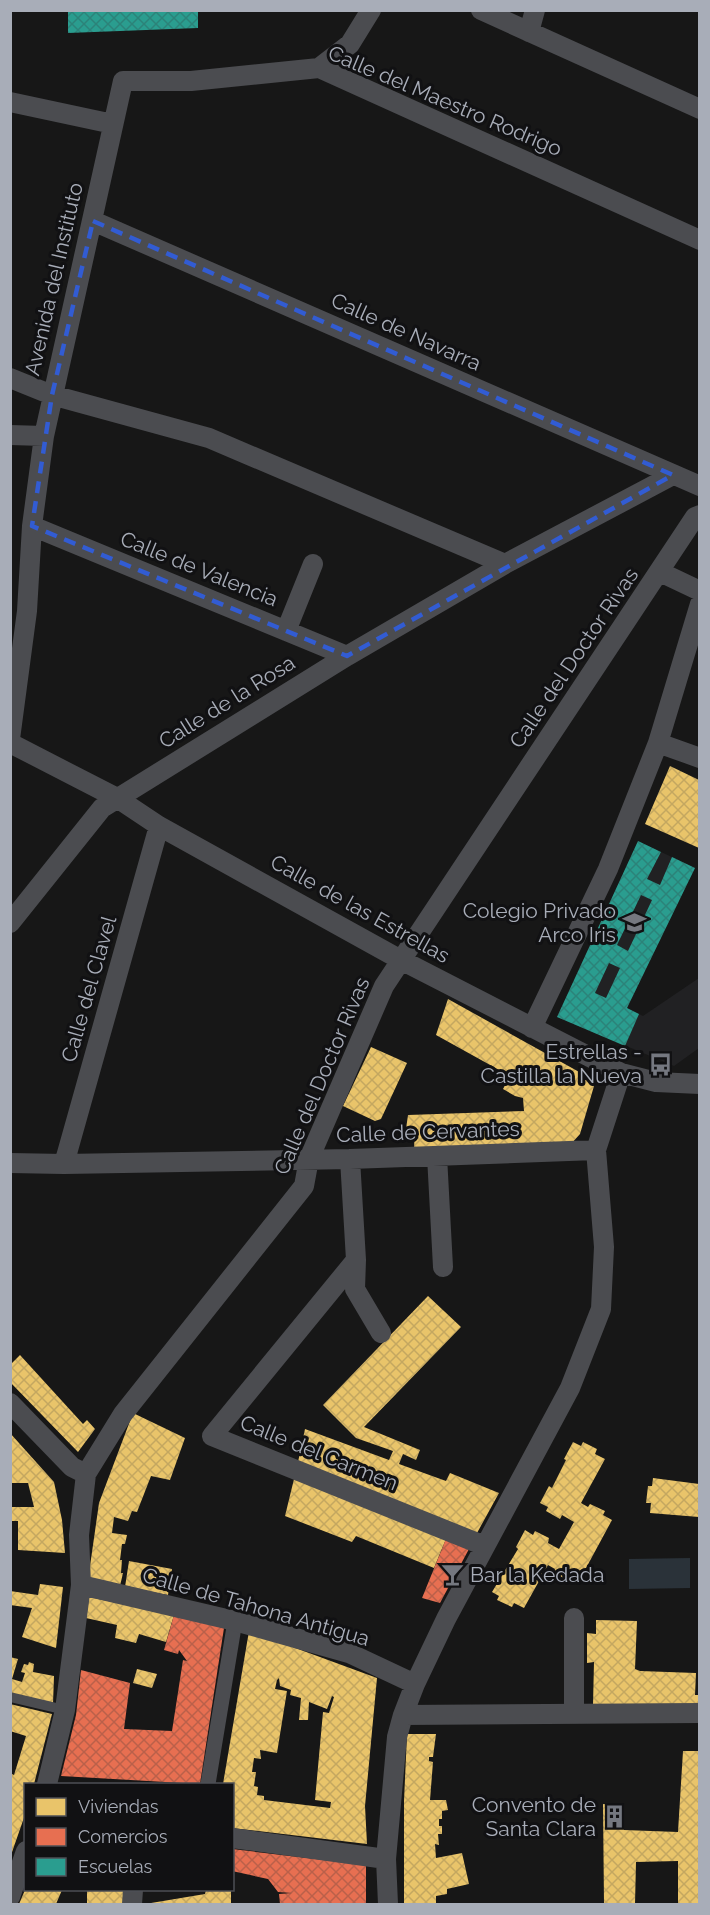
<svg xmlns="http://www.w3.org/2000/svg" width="710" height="1915" viewBox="0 0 710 1915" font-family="Raleway,sans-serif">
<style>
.built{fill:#212123}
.water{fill:#2a3239}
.homes{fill:url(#homes-cross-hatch);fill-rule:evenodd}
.shops{fill:url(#shops-cross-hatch)}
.schools{fill:url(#schools-cross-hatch);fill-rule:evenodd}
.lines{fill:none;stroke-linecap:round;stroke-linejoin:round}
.service{stroke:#4b4c50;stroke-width:10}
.pedestrian{stroke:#4b4c50;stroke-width:15}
.minor{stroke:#4b4c50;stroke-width:20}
.marked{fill:none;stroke:#325cd3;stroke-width:4.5;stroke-dasharray:12 8;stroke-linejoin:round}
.labels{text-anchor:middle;stroke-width:6;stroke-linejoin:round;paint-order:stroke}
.street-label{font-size:21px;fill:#a8adb8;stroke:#111113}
.poi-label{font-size:21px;fill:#a8adb8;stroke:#111113;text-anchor:end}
</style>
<defs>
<pattern id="homes-cross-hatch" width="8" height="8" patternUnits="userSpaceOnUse" patternTransform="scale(1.5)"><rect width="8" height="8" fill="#e9c46a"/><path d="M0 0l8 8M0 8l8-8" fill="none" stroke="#c4a760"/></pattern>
<pattern id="shops-cross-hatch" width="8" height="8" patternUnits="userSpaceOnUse" patternTransform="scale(1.5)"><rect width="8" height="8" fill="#e76f51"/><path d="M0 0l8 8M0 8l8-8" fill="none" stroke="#ba604a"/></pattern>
<pattern id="schools-cross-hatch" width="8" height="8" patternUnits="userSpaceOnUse" patternTransform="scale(1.5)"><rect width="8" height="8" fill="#2a9d8f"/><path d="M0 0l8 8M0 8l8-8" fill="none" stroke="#2c8379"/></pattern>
</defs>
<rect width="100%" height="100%" fill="#171717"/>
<path class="built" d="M 638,841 L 695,868 L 627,1008 L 643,1016 L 699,978 L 699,1048 L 674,1066 L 557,1017 Z"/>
<path class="water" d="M 690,1558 L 690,1588 L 629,1589 L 629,1559 Z"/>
<path class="homes" d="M 670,766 L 699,780 L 699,848 L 645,824 Z
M 448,999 L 590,1078 L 594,1086 L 580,1134 L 571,1144 L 414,1149 L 415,1129 L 406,1129 L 408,1115 L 524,1111 L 523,1098 L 515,1096 L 503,1089 L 510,1076 L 436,1035 Z
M 371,1047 L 407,1063 L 381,1119 L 375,1121 L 343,1106 Z
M 428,1296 L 461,1327 L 364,1427 L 420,1450 L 416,1460 L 403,1454 L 399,1464 L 446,1481 L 450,1473 L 499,1493 L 477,1533 L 298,1462 L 305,1429 L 389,1460 L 393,1451 L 356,1438 L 323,1405 Z
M 20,1355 L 83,1424 L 87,1420 L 95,1429 L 78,1452 L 10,1382 L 10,1365 Z
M 133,1413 L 185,1438 L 170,1480 L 151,1476 L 137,1512 L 132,1511 L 128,1521 L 114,1517 L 112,1533 L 127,1535 L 125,1544 L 122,1544 L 120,1560 L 122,1560 L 121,1573 L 123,1573 L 120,1586 L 88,1580 L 99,1503 Z
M 10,1433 L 54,1482 L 62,1520 L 65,1553 L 18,1550 L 18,1521 L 10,1521 L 10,1507 L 34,1507 L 28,1483 L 10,1483 Z
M 573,1442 L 581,1446 L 583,1442 L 597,1449 L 595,1454 L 605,1459 L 581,1503 L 588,1507 L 590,1504 L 605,1511 L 603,1515 L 612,1520 L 579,1581 L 570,1576 L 568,1581 L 554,1572 L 555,1569 L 548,1565 L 524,1608 L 514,1603 L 512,1607 L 497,1600 L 499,1596 L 492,1592 L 518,1549 L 516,1547 L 525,1530 L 533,1535 L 535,1531 L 549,1538 L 548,1543 L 559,1549 L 574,1522 L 562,1515 L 560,1519 L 546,1511 L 548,1507 L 540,1503 L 549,1486 L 552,1488 L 566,1460 L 564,1459 Z
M 653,1478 L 699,1484 L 699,1517 L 650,1513 L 651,1503 L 646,1503 L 648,1486 L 652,1486 Z
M 294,1479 L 446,1539 L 434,1568 L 356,1536 L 352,1542 L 285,1516 Z
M 129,1561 L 172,1569 L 168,1595 L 125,1587 Z
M 40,1584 L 63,1587 L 56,1648 L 22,1637 L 32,1608 L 10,1605 L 10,1591 L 38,1595 Z
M 89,1597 L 174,1615 L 166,1642 L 139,1634 L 136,1643 L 115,1638 L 117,1625 L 86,1618 Z
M 596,1620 L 637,1621 L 635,1669 L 640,1671 L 696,1673 L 695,1695 L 699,1695 L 699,1706 L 593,1705 L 594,1662 L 587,1663 L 587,1633 L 596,1634 Z
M 249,1631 L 377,1678 L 365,1806 L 367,1844 L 232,1828 L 232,1784 L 223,1784 ZM 279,1678 L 280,1686 L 291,1690 L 290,1695 L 301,1698 L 299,1720 L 308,1720 L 309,1702 L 327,1709 L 332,1696 L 334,1697 L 329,1713 L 323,1712 L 315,1800 L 331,1802 L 330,1808 L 264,1800 L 264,1796 L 257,1795 L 258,1787 L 254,1786 L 256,1772 L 252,1772 L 254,1758 L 261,1759 L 260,1750 L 277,1753 L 287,1691 L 275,1689 L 277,1680 Z
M 10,1657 L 18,1659 L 12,1679 L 22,1682 L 25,1673 L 21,1672 L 24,1664 L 28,1665 L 29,1662 L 34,1664 L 33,1672 L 54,1676 L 53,1704 L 10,1693 Z
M 137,1669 L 157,1674 L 152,1688 L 133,1683 Z
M 10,1704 L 52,1714 L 34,1784 L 26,1784 L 26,1812 L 11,1855 L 10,1773 L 14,1775 L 26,1736 L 10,1731 Z
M 407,1734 L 436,1734 L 433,1757 L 429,1757 L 429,1761 L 433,1762 L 430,1800 L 446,1800 L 448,1810 L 442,1811 L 442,1819 L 439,1819 L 439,1826 L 442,1826 L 442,1834 L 438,1834 L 439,1845 L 435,1844 L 436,1858 L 462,1853 L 469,1884 L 447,1889 L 447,1894 L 436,1896 L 436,1904 L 404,1904 L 404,1801 Z
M 683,1751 L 699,1751 L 699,1904 L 678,1904 L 678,1861 L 636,1862 L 635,1904 L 604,1904 L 603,1804 L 624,1804 L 624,1830 L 678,1832 Z
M 25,1890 L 62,1890 L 56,1904 L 19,1904 Z
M 87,1890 L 124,1890 L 123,1904 L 87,1904 Z
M 206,1890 L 231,1890 L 231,1904 L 145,1904 L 205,1894 Z"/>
<path class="shops" d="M 446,1539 L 469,1549 L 440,1603 L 422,1598 Z
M 174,1615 L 224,1628 L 200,1784 L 61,1776 L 76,1715 L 81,1670 L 130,1683 L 124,1729 L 172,1731 L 183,1660 L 187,1661 L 179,1650 L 178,1654 L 164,1650 Z
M 232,1849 L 366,1865 L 366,1904 L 280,1904 L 279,1894 L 292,1893 L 278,1892 L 268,1879 L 232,1871 Z"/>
<path class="schools" d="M 68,10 L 198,10 L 198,28 L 68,33 Z
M 638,841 L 661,852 L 647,879 L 660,885 L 672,857 L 695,868 L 627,1008 L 639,1014 L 625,1046 L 557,1017 ZM 641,895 L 652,900 L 628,951 L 617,945 ZM 609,963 L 620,968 L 606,998 L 595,993 Z"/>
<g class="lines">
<path class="service" d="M 10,1697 L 65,1710"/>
<path class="pedestrian" d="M 208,1784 L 235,1621"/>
<path class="minor" d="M 481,10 L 700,109
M 529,32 L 535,10
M 319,68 L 350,44 L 371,10
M 10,102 L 113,124
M 93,221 L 700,486
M 10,378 L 52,395 L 209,438 L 505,564
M 10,435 L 44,436
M 32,526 L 347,656
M 660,572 L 700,591
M 286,631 L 313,564
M 10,739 L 27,611 L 32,526 L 44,436 L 123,81 L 191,81 L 319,68 L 700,240
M 10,743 L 117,798 L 159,826 L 401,960 L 621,1073 L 656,1082 L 700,1084
M 658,743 L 700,758
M 10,923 L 102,808 L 347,656 L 505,564 L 673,475
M 532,1028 L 608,869 L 658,743 L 700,604
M 437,1156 L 443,1267
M 350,1159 L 356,1260 L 212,1436 L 485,1546
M 10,1163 L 64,1164 L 350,1159 L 596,1150
M 64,1164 L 159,826
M 356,1260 L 355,1289 L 381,1333
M 10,1403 L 72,1467 L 86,1474
M 81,1585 L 235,1621 L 349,1653 L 415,1684
M 574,1618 L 574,1714
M 403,1715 L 700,1713
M 47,1784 L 65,1710 L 81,1585 L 79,1535 L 86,1474 L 123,1414 L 304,1186 L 309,1159 L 384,986 L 695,517 L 700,515
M 232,1838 L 386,1859
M 10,1897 L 26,1851
M 132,1904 L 133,1890
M 388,1904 L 386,1859 L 397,1737 L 403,1715 L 415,1684 L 446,1619 L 570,1388 L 601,1309 L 604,1247 L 596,1150 L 621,1073"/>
</g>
<path class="marked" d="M 93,221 L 673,475 L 347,656 L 32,526 L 52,395 Z"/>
<defs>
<symbol id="school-bare" viewBox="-9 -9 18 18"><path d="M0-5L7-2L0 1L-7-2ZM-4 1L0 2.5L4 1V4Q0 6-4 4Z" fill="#757880" stroke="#111113" stroke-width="2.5" paint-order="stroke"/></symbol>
<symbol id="bus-bare" viewBox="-9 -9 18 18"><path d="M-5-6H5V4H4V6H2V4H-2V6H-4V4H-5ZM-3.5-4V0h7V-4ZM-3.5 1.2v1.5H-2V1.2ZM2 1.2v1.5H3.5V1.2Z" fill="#757880" stroke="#111113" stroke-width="2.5" paint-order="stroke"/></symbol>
<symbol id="bar-bare" viewBox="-9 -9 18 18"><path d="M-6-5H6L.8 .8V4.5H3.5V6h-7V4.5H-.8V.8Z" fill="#757880" stroke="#111113" stroke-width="2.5" paint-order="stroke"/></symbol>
<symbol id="building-bare" viewBox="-9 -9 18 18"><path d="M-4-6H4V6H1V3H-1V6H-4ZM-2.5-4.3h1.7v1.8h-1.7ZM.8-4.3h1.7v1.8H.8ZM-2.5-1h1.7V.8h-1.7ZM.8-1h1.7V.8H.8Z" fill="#757880" stroke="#111113" stroke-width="2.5" paint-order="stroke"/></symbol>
</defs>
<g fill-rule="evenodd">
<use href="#school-bare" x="618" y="906" width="33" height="33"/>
<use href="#bus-bare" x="644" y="1048" width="33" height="33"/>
<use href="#bar-bare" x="436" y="1558" width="33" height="33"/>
<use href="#building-bare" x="598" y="1800" width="33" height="33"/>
</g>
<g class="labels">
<g class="street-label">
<text transform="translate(445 101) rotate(23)" y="7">Calle del Maestro Rodrigo</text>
<text transform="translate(54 279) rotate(-77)" y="7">Avenida del Instituto</text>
<text transform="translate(406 332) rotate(24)" y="7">Calle de Navarra</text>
<text transform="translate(199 569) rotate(22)" y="7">Calle de Valencia</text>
<text transform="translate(574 658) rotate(-56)" y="7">Calle del Doctor Rivas</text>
<text transform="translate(227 702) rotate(-32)" y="7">Calle de la Rosa</text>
<text transform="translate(360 909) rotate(29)" y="7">Calle de las Estrellas</text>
<text transform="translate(89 989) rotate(-74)" y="7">Calle del Clavel</text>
<text transform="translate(322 1076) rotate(-67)" y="7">Calle del Doctor Rivas</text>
<text transform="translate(428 1132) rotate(-2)" y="7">Calle de Cervantes</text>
<text transform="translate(319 1453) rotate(22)" y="7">Calle del Carmen</text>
<text transform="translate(256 1607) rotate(16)" y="7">Calle de Tahona Antigua</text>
</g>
<g class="poi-label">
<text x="616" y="918">Colegio Privado<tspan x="616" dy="24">Arco Iris</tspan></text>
<text x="642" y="1059">Estrellas -<tspan x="642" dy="24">Castilla la Nueva</tspan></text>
<text x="470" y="1582" text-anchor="start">Bar la Kedada</text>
<text x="596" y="1812">Convento de<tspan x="596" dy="24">Santa Clara</tspan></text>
</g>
</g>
<rect width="710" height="1915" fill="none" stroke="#a8adb8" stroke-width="24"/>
<rect x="24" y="1783" width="210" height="108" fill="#111113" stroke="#4d4f55" stroke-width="1.5"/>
<rect x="36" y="1798" width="30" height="18" fill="#e9c46a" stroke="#4d4f55" stroke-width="1.5"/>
<text x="78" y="1813" font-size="18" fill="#a8adb8">Viviendas</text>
<rect x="36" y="1828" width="30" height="18" fill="#e76f51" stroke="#4d4f55" stroke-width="1.5"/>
<text x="78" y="1843" font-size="18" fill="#a8adb8">Comercios</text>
<rect x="36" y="1858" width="30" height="18" fill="#2a9d8f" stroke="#4d4f55" stroke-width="1.5"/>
<text x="78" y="1873" font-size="18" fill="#a8adb8">Escuelas</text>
</svg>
